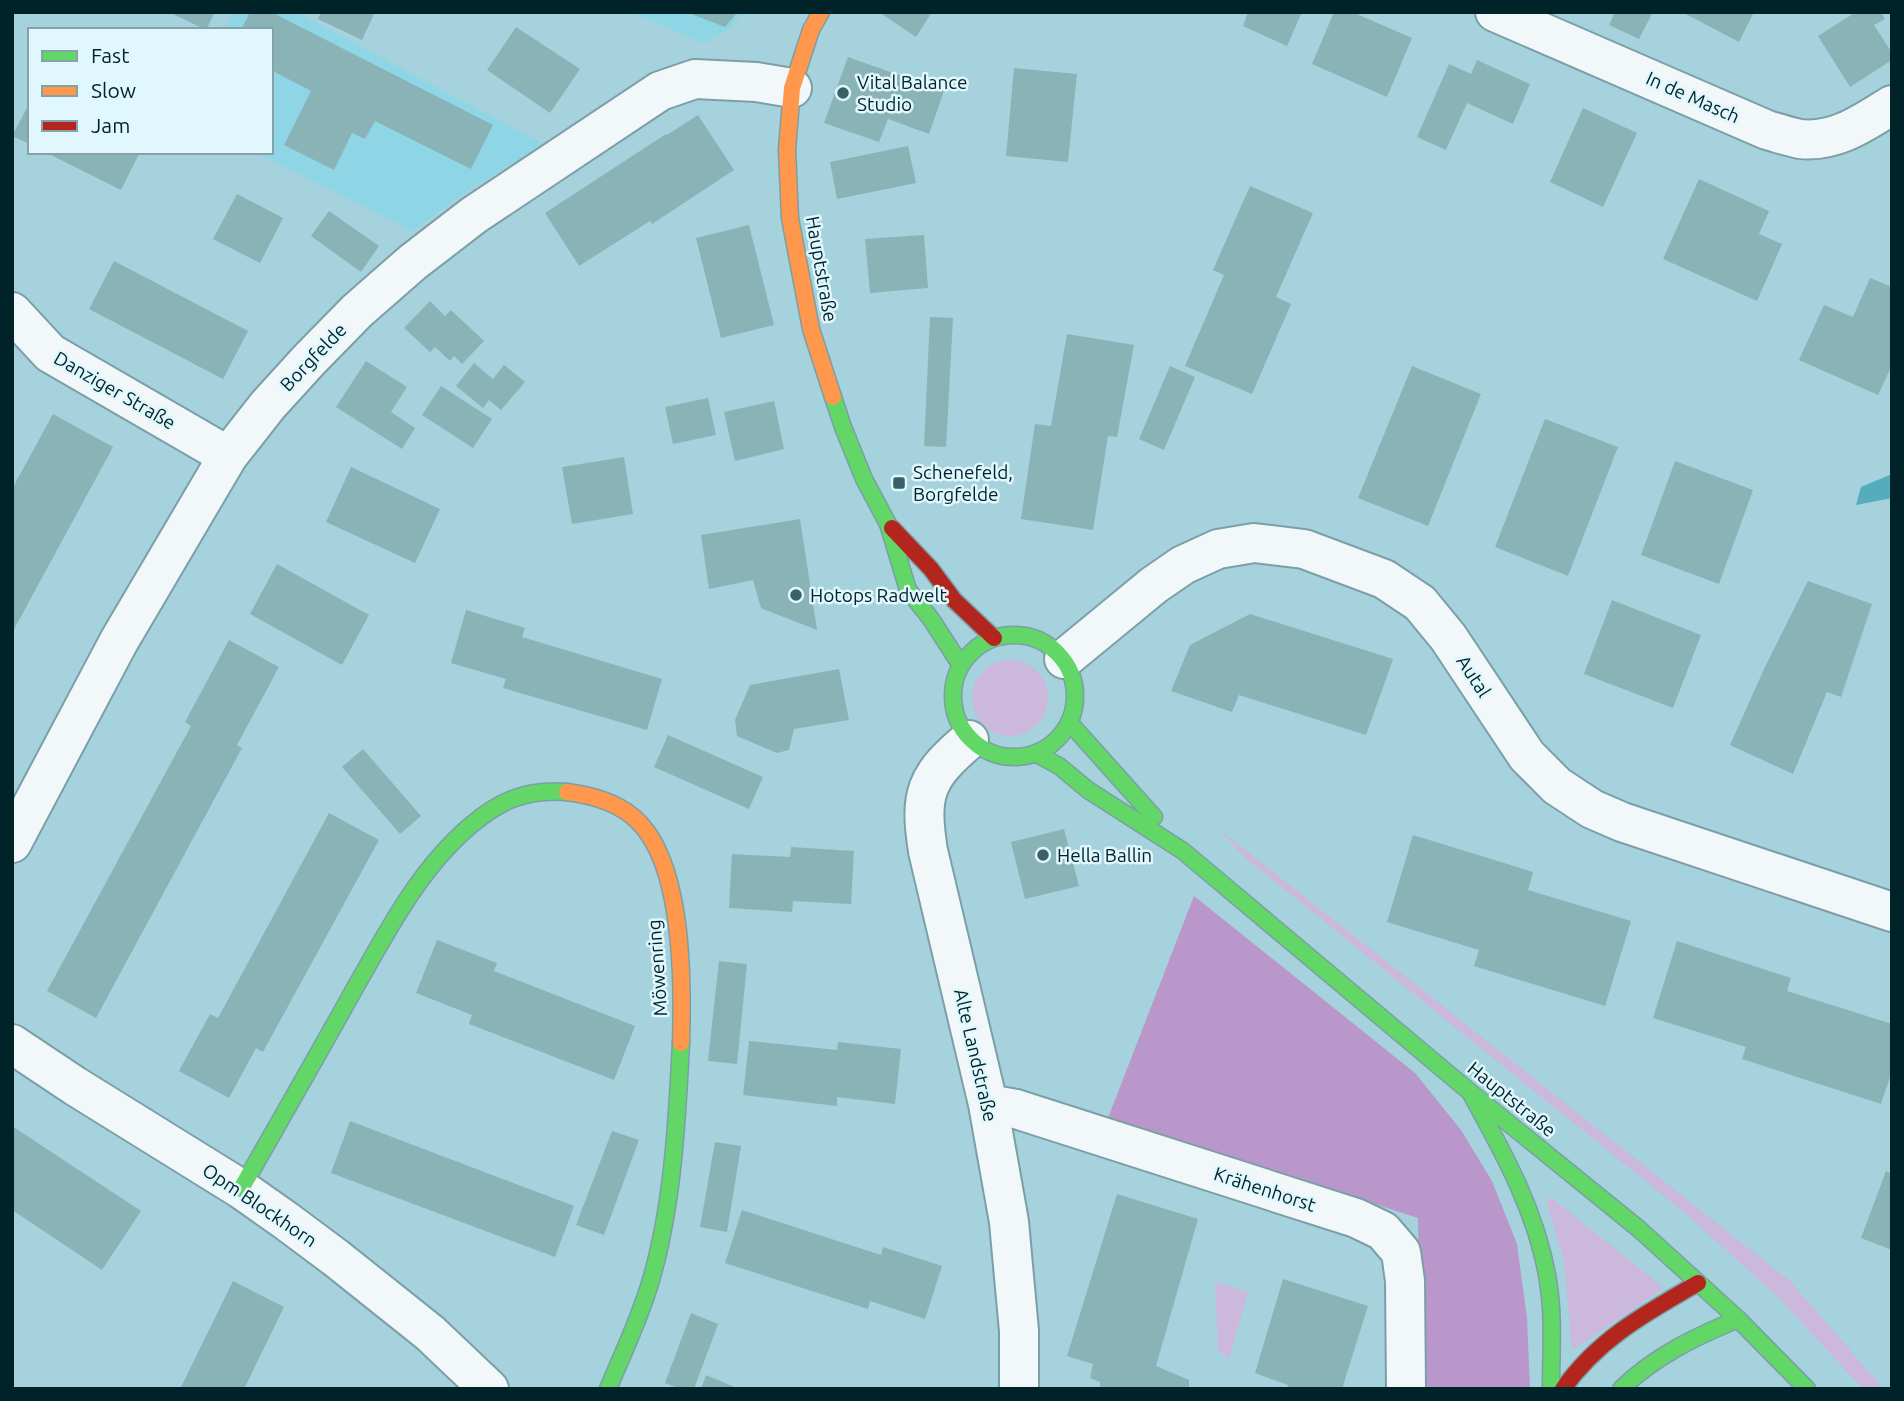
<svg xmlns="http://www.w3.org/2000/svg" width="1904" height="1401" viewBox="0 0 1904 1401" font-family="Ubuntu,sans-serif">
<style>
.built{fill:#8ed6e6}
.green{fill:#ccb7dd}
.forest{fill:#ba97ca}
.water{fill:#54acbd}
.building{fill:#8ab3b7}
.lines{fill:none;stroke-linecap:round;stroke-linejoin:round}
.street-casing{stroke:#7b9fa7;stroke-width:42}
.fast-casing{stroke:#7b9fa7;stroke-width:19}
.slow-casing{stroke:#7b9fa7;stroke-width:19}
.jam-casing{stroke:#7b9fa7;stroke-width:19}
.street{stroke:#f2f8fa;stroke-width:38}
.fast{stroke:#63d668;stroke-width:16}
.slow{stroke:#ff974d;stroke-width:16}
.jam{stroke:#b3261e;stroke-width:16}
.poi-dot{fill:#3a6068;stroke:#e0f7fd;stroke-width:2.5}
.labels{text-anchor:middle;stroke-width:5;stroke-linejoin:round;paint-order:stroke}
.poi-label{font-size:19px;fill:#00232a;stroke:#e0f7fd;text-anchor:start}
.street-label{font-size:19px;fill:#00232a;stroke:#e0f7fd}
</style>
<rect width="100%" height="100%" fill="#a5d2dc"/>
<path class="built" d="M 233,12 L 296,12 L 543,144 L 472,188 L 412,231 L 254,152 L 271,152 L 271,30 L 224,30 Z
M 631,12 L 743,12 L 728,30 L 704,43 Z"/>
<path class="green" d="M972 698a38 38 0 1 1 76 0a38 38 0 1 1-76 0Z
M 1219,829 L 1790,1281 L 1884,1389 L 1863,1389 L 1778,1297 L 1685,1213 L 1242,855 Z
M 1552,1198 L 1664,1288 L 1572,1350 L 1564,1260 L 1547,1204 L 1548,1199 Z
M 1215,1282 L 1248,1292 L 1229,1359 L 1218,1351 Z"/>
<path class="forest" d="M 1194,896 L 1415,1073 L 1461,1130 L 1492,1181 L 1517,1244 L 1527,1318 L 1530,1389 L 1420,1389 L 1418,1218 L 1108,1118 Z"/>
<path class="water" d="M 1892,474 L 1892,498 L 1856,505 L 1861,487 Z"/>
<path class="building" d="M 169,12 L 215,12 L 206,30 Z
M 250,12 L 271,12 L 493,125 L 471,169 L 375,121 L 365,139 L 352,133 L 334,170 L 284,145 L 311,91 L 271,70 L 271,30 L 241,30 Z
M 321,12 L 375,12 L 362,40 L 318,19 Z
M 686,12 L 738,12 L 725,27 Z
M 879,12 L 932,12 L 916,37 Z
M 1248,12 L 1302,12 L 1287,46 L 1243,26 Z
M 1334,12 L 1352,12 L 1412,38 L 1387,97 L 1312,64 Z
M 1615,12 L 1653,12 L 1639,39 L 1609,25 Z
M 1682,12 L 1754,12 L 1739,42 Z
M 1856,12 L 1881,12 L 1885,19 L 1874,25 L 1892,53 L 1892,60 L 1850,87 L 1818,36 Z
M 516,27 L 580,69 L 550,113 L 487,70 Z
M 848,57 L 944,91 L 929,134 L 888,119 L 879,142 L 824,123 Z
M 1477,60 L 1530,84 L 1513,124 L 1467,103 L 1446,150 L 1417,137 L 1449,64 L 1471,74 Z
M 1014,68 L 1077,74 L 1068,162 L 1006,156 Z
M 30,102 L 30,144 L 12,136 Z
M 1583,108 L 1637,133 L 1603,207 L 1550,182 Z
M 698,115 L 734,170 L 652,224 L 650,221 L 579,266 L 545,213 L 666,134 L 667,135 Z
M 908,146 L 916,183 L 837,199 L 830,162 Z
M 45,152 L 140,152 L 121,190 Z
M 1699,179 L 1769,211 L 1759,234 L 1782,244 L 1757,301 L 1663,259 Z
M 1250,186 L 1313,213 L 1276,297 L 1291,304 L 1252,394 L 1185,366 L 1224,275 L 1213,270 Z
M 237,194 L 283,218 L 260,263 L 213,239 Z
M 329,211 L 379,246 L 361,272 L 311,236 Z
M 749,225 L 774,325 L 721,338 L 696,238 Z
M 924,235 L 928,288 L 870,293 L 865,239 Z
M 114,261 L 248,331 L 223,379 L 89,309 Z
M 1870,278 L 1892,287 L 1892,365 L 1878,395 L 1799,360 L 1824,305 L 1853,317 Z
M 430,301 L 445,316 L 451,310 L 484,341 L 462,364 L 454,356 L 450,361 L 435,347 L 430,352 L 404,328 Z
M 930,317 L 953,318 L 946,447 L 924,446 Z
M 1067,334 L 1134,345 L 1117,437 L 1108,436 L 1093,530 L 1021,519 L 1035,424 L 1051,426 Z
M 366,361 L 407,387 L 391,412 L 415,428 L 402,449 L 336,407 Z
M 474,363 L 493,379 L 504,365 L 525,382 L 501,410 L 489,400 L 483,408 L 456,386 Z
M 1170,366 L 1195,377 L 1164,450 L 1139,439 Z
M 1412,366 L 1481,394 L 1428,526 L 1358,498 Z
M 441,386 L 492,419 L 473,448 L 422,415 Z
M 708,398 L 716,435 L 673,444 L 665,407 Z
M 774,401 L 784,449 L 735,461 L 724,412 Z
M 53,414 L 113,447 L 12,633 L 12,489 Z
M 1545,419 L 1618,447 L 1568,576 L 1495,547 Z
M 624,457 L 633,514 L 572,524 L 562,467 Z
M 1675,461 L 1753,490 L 1719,584 L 1641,555 Z
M 351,467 L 440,509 L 415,563 L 326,522 Z
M 800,519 L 817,630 L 761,608 L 753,580 L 709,589 L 701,535 Z
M 277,564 L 369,615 L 342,665 L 250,614 Z
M 1808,581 L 1872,604 L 1841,697 L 1827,692 L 1793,774 L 1730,745 L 1765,667 Z
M 1612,600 L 1701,635 L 1673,708 L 1584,674 Z
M 466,610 L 525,628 L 522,637 L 662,679 L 647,730 L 503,688 L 506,679 L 451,663 Z
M 1250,614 L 1393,659 L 1366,735 L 1239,695 L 1232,712 L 1171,691 L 1190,645 Z
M 229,640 L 279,667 L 237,745 L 242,748 L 96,1018 L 47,991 L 191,726 L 185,722 Z
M 839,669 L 849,720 L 794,729 L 789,750 L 777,753 L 737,736 L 735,720 L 750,685 Z
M 668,735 L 763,777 L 749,809 L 654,767 Z
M 363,749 L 421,816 L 400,834 L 342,767 Z
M 329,813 L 379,840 L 263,1052 L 256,1048 L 229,1098 L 179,1071 L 210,1014 L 218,1018 Z
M 1064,829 L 1079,886 L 1025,899 L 1011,842 Z
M 1413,835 L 1533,872 L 1528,890 L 1631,921 L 1605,1006 L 1474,966 L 1479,950 L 1387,922 Z
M 791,847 L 854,851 L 851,904 L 793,901 L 792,912 L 729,908 L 732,854 L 790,857 Z
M 437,940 L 497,963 L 494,971 L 635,1026 L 614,1080 L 469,1024 L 472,1015 L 416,993 Z
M 1677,941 L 1791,978 L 1787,991 L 1892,1024 L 1892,1071 L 1881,1104 L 1742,1059 L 1746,1047 L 1653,1018 Z
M 719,961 L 747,964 L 737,1064 L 708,1061 Z
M 749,1041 L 837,1050 L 838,1042 L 901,1049 L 895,1104 L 837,1097 L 837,1106 L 743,1095 Z
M 350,1121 L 574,1206 L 555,1257 L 331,1173 Z
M 12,1126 L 141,1211 L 102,1270 L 12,1210 Z
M 612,1131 L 639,1140 L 604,1235 L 576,1225 Z
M 715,1142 L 741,1146 L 727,1232 L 700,1227 Z
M 1886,1171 L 1892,1174 L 1892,1250 L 1861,1238 Z
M 1117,1194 L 1198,1219 L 1156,1366 L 1189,1380 L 1189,1389 L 1100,1389 L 1100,1382 L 1090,1378 L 1093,1364 L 1067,1356 Z
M 742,1210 L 881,1255 L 883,1247 L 942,1266 L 925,1319 L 870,1301 L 868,1309 L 725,1263 Z
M 1283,1279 L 1368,1306 L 1342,1389 L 1288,1389 L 1288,1385 L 1255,1373 Z
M 233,1281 L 284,1307 L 244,1389 L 180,1389 Z
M 691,1313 L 718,1324 L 694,1389 L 681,1389 L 665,1383 Z
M 706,1375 L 739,1389 L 701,1389 Z"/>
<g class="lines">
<defs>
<path id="street" d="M 1495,12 L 1767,130 C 1778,133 1789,137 1800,139 C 1835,143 1863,123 1892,105
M 12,312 L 50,353 L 228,456
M 1064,659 L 1154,585 L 1183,565 L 1218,549 L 1254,543 L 1304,549 L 1384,579 L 1420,603 L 1448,637 L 1527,756 L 1557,786 L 1592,809 L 1622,822 L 1892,912
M 969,740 C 925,777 919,794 928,851 L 988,1104 L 1009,1222 L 1019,1331 L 1019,1389
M 12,843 L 119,641 L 228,456 L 268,405 L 309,360 L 357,311 L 413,262 L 474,215 L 660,91 L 695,79 L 756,82 L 792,88
M 12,1044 L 75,1086 L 241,1189 L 285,1220 L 336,1258 L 430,1333 L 489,1389
M 988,1104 L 1016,1109 L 1356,1218 L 1383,1231 L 1401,1252 L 1405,1281 L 1406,1389"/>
<path id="fast" d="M 833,397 L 843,427 L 864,479 L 888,524 L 908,590 L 931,619 L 960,664
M953 696a61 61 0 1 1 122 0a61 61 0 1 1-122 0Z
M 1069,722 L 1154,817
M 1035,753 L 1059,766 L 1088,790 L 1183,851 L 1470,1092 L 1639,1229 L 1738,1319 L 1807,1389
M 1470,1092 C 1503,1152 1537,1212 1548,1281 C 1554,1316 1551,1353 1551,1389
M 241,1189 C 278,1124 315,1060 351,995 C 385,936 417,871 470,826 C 500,800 527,789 567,792
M 608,1389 C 623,1353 640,1318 651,1280 C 673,1204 677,1121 681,1043
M 1621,1389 C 1655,1356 1695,1337 1738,1319"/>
<path id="slow" d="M 821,12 L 811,30 L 792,88 L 787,150 L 790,218 L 811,329 L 833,397
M 567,792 C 590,795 614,801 632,816 C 684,857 683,981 681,1043"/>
<path id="jam" d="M 892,528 L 931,569 L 954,600 L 994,638
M 1563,1389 C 1598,1339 1646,1313 1698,1283"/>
</defs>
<use href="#street" class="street-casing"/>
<use href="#fast" class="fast-casing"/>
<use href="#slow" class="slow-casing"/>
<use href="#jam" class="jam-casing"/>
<use href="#street" class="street"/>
<use href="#fast" class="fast"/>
<use href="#slow" class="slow"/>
<use href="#jam" class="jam"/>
</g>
<g class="poi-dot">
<circle cx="843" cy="93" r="7"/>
<rect x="892" y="476" width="14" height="14" rx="3.5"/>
<circle cx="796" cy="595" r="7"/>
<circle cx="1043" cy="855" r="7"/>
</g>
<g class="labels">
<g class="poi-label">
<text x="857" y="89">Vital Balance<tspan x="857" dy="22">Studio</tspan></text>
<text x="913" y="479">Schenefeld,<tspan x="913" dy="22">Borgfelde</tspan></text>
<text x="810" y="602">Hotops Radwelt</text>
<text x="1057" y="862">Hella Ballin</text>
</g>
<g class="street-label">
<text transform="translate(1693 97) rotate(24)" y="7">In de Masch</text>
<text transform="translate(822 269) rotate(80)" y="7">Hauptstraße</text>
<text transform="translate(313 357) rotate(-46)" y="7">Borgfelde</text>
<text transform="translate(115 390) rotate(30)" y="7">Danziger Straße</text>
<text transform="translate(1474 676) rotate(57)" y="7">Autal</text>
<text transform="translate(657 968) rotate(-94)" y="7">Möwenring</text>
<text transform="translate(976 1055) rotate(77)" y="7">Alte Landstraße</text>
<text transform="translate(1512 1099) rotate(39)" y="7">Hauptstraße</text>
<text transform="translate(1265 1189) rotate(18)" y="7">Krähenhorst</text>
<text transform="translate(260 1205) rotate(34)" y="7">Opm Blockhorn</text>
</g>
</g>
<rect width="1904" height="1401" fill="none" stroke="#00232a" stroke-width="28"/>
<rect x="28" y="28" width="245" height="126" fill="#e0f7fd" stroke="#86a2a9" stroke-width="2"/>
<rect x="42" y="51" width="35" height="10" fill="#63d668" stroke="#86a2a9" stroke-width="2"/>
<text x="91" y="63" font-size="21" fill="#00232a">Fast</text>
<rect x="42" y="86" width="35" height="10" fill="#ff974d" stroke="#86a2a9" stroke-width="2"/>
<text x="91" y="98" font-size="21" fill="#00232a">Slow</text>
<rect x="42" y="121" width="35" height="10" fill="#b3261e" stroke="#86a2a9" stroke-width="2"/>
<text x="91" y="133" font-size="21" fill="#00232a">Jam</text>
</svg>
